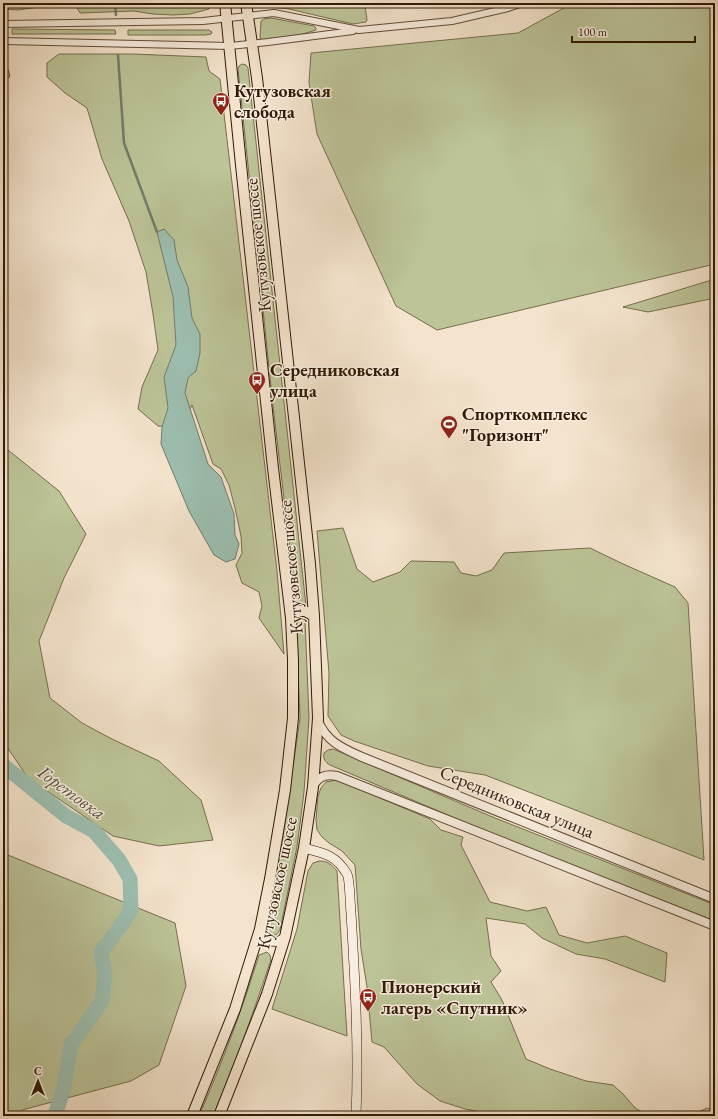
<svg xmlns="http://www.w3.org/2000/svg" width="718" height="1119" viewBox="0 0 718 1119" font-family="'EB Garamond',serif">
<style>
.green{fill:#bcc498;stroke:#766e4e}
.water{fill:#9dbfb1;stroke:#717d6c}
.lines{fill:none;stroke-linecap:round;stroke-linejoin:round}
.stream{stroke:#717d6c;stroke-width:2.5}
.river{stroke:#9dbfb1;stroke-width:15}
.minor-casing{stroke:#614c37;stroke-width:8}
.tertiary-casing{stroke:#614c37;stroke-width:10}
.secondary-casing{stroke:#301905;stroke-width:10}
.primary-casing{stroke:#301905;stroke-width:12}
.minor{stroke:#f8edde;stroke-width:6}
.tertiary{stroke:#f8edde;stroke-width:8}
.secondary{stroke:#f8edde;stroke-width:9}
.primary{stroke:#f4e4cd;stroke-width:10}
.labels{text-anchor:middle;stroke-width:3;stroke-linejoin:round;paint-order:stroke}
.poi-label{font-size:18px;font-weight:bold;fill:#301905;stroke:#f8edde;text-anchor:start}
.street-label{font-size:18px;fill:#301905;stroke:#f8edde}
.water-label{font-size:19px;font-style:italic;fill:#565341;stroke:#f8edde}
</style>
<rect width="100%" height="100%" fill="#f4e4cd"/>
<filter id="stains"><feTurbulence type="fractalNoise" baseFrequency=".005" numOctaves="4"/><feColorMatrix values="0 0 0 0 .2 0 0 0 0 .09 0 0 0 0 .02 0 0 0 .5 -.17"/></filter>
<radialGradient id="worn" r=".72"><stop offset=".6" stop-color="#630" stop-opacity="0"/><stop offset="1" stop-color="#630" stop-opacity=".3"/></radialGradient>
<path class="green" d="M 3,3 L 70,3 L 17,10 L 3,9 Z
M 74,3 L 211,3 L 209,9 L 190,14 L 173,15 L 153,14 L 134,11 L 80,13 Z
M 261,3 L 305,3 L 318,7 L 361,4 L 365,5 L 367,20 L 366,22 L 353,24 L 289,9 L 269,7 Z
M 573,3 L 715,3 L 715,264 L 437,330 L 396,306 L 317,134 L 309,83 L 311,53 L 518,33 Z
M 271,18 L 314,26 L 316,28 L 316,30 L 296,36 L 263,41 L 260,38 L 261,21 L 264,19 Z
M 12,29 L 115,30 L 116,34 L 12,34 Z
M 128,30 L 209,30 L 212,32 L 211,34 L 205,35 L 128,35 Z
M 59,54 L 133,54 L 206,57 L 209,71 L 220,79 L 277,571 L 284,654 L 259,618 L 262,606 L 259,592 L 242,583 L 236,565 L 242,553 L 241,536 L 235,508 L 229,485 L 221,469 L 213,464 L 192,405 L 182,427 L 158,426 L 138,409 L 142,387 L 158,350 L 153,314 L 146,272 L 129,221 L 102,159 L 87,108 L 65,93 L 47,77 L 47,63 Z
M 242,64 L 246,65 L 248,68 L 306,606 L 299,605 L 297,608 L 273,406 L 238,69 L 239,66 Z
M 715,279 L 715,298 L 648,312 L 623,307 Z
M 3,446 L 59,491 L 86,534 L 64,578 L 39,641 L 50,698 L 82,723 L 112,739 L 159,761 L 201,800 L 213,840 L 159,846 L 113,836 L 28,778 L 3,741 Z
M 343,528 L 357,569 L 373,582 L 400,572 L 411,561 L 454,562 L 461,573 L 476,576 L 492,570 L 504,553 L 590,548 L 621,563 L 675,587 L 688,603 L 704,860 L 485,775 L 428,766 L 354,741 L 341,735 L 328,716 L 329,673 L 317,531 Z
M 298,617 L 305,619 L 309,718 L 304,792 L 297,847 L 280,930 L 276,935 L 271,935 L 267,932 L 266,926 L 281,848 L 300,718 L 296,620 Z
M 333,749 L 495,818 L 715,905 L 715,921 L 488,832 L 330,765 C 325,762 323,759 324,753 L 328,750 Z
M 337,780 L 430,819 L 441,830 L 463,837 L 461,845 L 490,902 L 527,911 L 546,907 L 559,935 L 587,943 L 625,936 L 667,953 L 665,982 L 605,959 L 576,954 L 542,938 L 525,924 L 486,918 L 491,956 L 501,971 L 491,982 L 502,1000 L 526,1059 L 550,1069 L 586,1081 L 613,1085 L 624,1095 L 635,1108 L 649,1116 L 501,1116 L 465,1109 L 440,1101 L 417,1084 L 384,1047 L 372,1042 L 367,987 L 361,949 L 355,865 L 342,851 L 329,843 L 322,837 L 317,830 L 316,819 L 318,796 L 321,788 L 326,782 Z
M 3,853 L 175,923 L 186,986 L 159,1065 L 131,1081 L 22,1110 L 20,1116 L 3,1116 Z
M 319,861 C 328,861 331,864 337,871 L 347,1036 L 272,1009 L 297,929 L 308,871 L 313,863 Z
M 267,952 L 270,955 L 271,960 C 253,1013 235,1065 213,1116 L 199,1116 C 222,1063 242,1010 259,955 Z
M 707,1108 L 715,1110 L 715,1116 L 690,1116 Z"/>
<path class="water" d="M 164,229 L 174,240 L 177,260 L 188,287 L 192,318 L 200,334 L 200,353 L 196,371 L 188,378 L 185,393 L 208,464 L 221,477 L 234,514 L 235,535 L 239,544 L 235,559 L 226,562 L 214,555 L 189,511 L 161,444 L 162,427 L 168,408 L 164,377 L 176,345 L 173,297 L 157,232 Z"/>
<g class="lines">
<path class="stream" d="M 115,3 L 116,15
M 118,55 L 124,143 L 157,232"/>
<path class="river" d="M 3,765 L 66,816 L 94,831 L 119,860 L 130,879 L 131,910 L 122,924 L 101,952 L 105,975 L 102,1001 L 71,1045 L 64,1087 L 55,1116"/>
<defs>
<path id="minor" d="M 3,24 L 203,21 L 274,13 L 359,30 L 452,21 L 508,8 L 523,3
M 3,41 L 230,46 L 268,42 L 353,31
M 3,67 L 6,75"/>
<path id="tertiary" d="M 318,721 C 327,742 342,748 362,757 L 715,899
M 313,786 C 319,776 326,774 337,776 L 715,926
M 260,929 L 262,938 L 265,941 L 277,942 L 285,937"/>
<path id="secondary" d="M 304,848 C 324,853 336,855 347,874 C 350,879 350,905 351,913 C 355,980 359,1048 356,1116"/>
<path id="primary" d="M 291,618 L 297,611 L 305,611 L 314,616
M 192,1116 L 235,1009 L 260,929 L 270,879 L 285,790 L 293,718 L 293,660 L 291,618 L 273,468 L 241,165 L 225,3
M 219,1116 L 267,994 L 285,937 L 304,848 L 313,787 L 318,718 L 314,616 L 310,564 L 257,78 L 246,3"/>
</defs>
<use href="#minor" class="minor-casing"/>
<use href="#tertiary" class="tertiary-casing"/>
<use href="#secondary" class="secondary-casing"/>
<use href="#primary" class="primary-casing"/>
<use href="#minor" class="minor"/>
<use href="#tertiary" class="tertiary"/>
<use href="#secondary" class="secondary"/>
<use href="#primary" class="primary"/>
</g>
<defs>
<symbol id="bus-pin" viewBox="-11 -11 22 30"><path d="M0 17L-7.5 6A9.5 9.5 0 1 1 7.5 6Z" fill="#8f2418" stroke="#f8edde"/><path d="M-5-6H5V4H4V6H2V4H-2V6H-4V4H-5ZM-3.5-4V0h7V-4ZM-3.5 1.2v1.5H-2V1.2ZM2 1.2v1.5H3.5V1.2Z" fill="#fff"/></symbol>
<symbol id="stadium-pin" viewBox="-11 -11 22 30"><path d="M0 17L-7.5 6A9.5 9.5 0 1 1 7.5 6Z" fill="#8f2418" stroke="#f8edde"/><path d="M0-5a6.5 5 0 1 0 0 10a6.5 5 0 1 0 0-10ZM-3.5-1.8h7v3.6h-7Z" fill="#fff"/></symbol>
</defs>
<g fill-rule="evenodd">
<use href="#bus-pin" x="211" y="91" width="20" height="27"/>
<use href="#bus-pin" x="247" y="370" width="20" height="27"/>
<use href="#stadium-pin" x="439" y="414" width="20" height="27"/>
<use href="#bus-pin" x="358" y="987" width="20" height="27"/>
</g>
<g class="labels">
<g class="poi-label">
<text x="234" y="97">Кутузовская<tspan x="234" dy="21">слобода</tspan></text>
<text x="270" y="376">Середниковская<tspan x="270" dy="21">улица</tspan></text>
<text x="462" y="420">Спорткомплекс<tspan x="462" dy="21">"Горизонт"</tspan></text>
<text x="381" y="993">Пионерский<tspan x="381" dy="21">лагерь «Спутник»</tspan></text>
</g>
<g class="street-label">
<text transform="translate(258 245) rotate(-96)" y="6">Кутузовское шоссе</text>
<text transform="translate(291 567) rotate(-95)" y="6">Кутузовское шоссе</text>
<text transform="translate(517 802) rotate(22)" y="6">Середниковская улица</text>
<text transform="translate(277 883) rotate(-78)" y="6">Кутузовское шоссе</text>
</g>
<g class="water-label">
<text transform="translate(72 792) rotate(36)" y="7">Горетовка</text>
</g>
</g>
<rect width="718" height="1119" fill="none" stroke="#f4e4cd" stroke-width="16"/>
<rect x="4" y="4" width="710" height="1111" fill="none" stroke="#301905" stroke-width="2"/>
<rect x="8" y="8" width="702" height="1103" fill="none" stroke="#301905"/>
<g transform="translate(38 1081)" stroke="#f8edde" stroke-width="3" paint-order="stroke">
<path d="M0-3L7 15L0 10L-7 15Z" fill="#301905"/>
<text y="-6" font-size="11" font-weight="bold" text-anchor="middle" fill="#301905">С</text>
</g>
<path d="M572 36v6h123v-6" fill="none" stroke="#301905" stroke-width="2"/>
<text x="578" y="36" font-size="12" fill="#301905" stroke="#f8edde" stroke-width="3" paint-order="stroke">100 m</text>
<rect width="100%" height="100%" filter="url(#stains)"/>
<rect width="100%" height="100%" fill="url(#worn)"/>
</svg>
